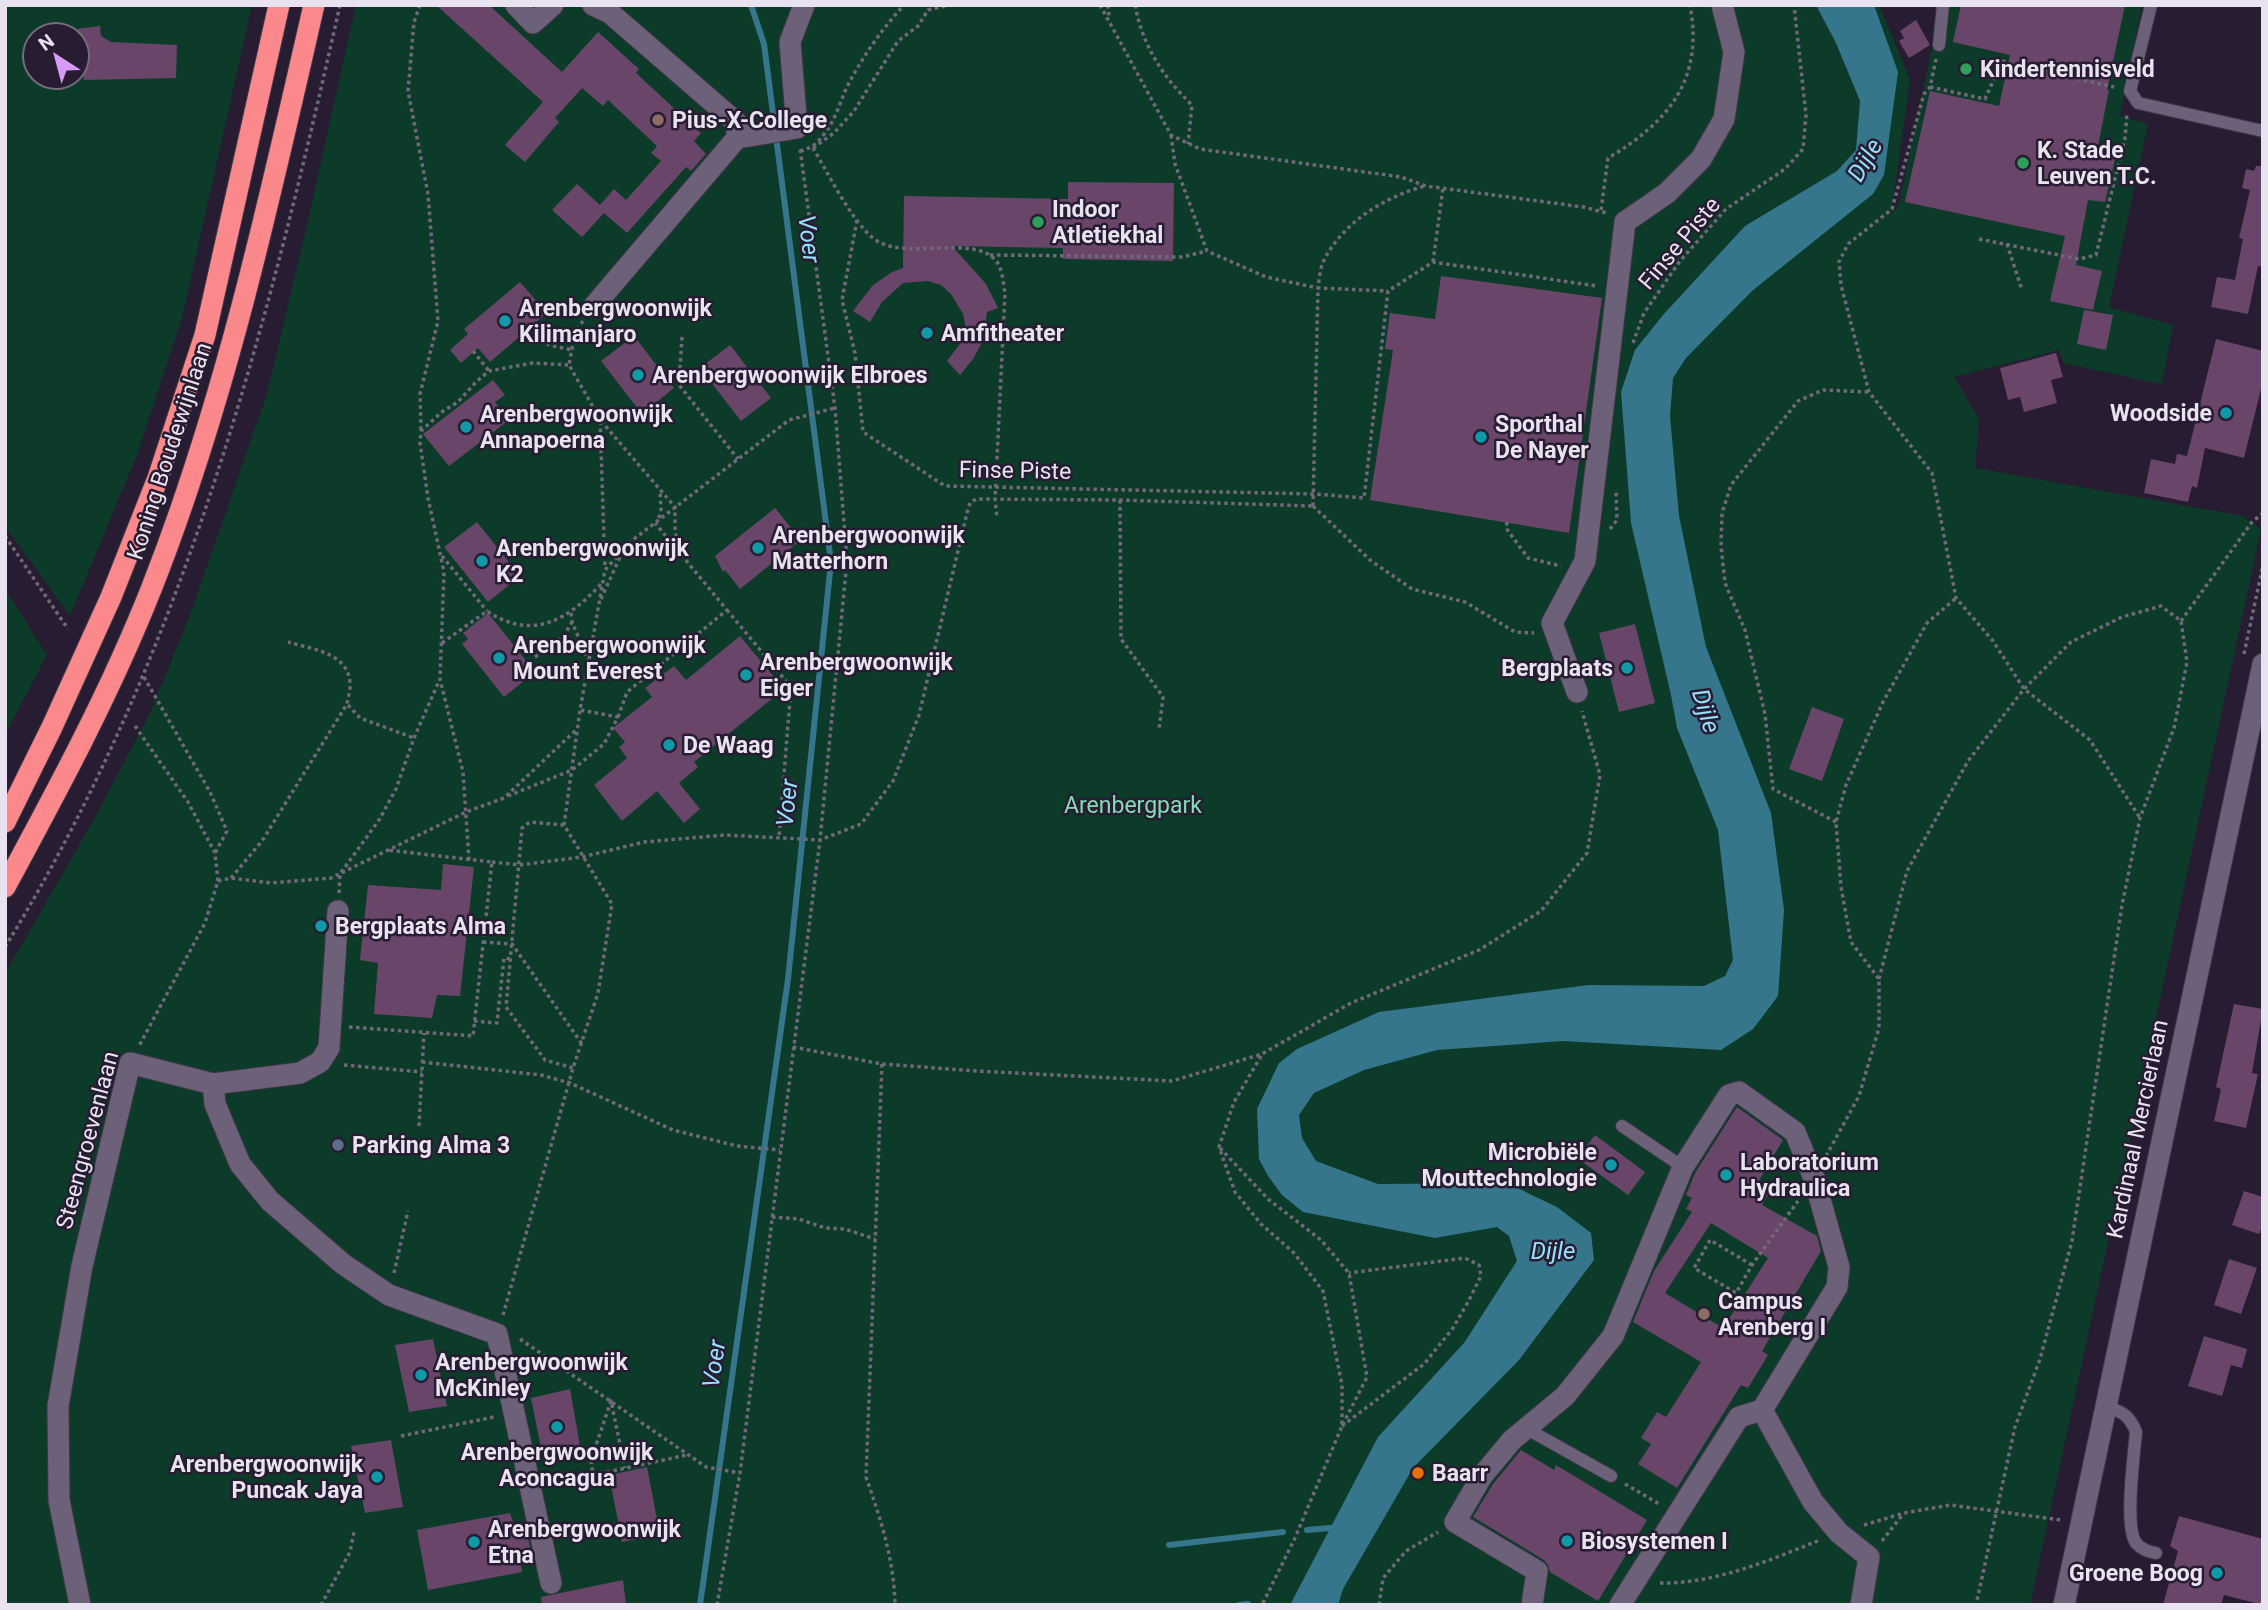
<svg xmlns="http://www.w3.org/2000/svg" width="2268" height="1610" viewBox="0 0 2268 1610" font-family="Roboto,sans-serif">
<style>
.green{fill:#0c3b2a;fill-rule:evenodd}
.water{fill:#35768d}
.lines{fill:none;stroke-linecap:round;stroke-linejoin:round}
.stream{stroke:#35768d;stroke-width:6}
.building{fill:#6a456a;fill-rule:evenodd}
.lane-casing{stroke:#403749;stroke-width:14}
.street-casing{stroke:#403749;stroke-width:23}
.highway-casing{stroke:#403749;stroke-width:23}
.path{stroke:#71687a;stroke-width:3.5;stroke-dasharray:3.5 3.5;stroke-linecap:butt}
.lane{stroke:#6d6179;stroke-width:12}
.street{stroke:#6d6179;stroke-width:21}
.highway{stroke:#fb888b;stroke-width:21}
.leisure-dot{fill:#2e9e5b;stroke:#271c31;stroke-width:2.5}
.education-dot{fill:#8d6e63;stroke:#271c31;stroke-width:2.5}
.culture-dot{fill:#0f9aa8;stroke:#271c31;stroke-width:2.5}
.service-dot{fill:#5c6f8a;stroke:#271c31;stroke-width:2.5}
.food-dot{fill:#e8710a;stroke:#271c31;stroke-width:2.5}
.labels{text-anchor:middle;stroke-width:5;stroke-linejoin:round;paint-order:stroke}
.poi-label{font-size:23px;font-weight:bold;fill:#e9e3f1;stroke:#271c31;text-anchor:start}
.street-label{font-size:23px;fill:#e9e3f1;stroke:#271c31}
.park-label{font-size:23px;fill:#82ddb5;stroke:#271c31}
.water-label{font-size:24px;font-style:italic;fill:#95e0fc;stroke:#271c31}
</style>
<rect width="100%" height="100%" fill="#271c31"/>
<path class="green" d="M 5,5 L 252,5 L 182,318 L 137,455 L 70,616 L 5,526 ZM 35,35 L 77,35 L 77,77 L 35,77 Z
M 356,5 L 1879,5 L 1910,79 L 1891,216 L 1899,203 L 1941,5 L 2142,5 L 2120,116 L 2148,124 L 2109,307 L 2173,325 L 2162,384 L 2063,363 L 2059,350 L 1954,377 L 1979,419 L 1975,468 L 2243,516 L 2261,529 L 2030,1605 L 5,1605 L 5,974 L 94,819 L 149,715 L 190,615 L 267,394 L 307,225 Z
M 5,589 L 47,655 L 5,735 Z"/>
<path class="water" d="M 1816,5 L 1874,5 L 1898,72 L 1884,175 L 1873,194 L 1752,291 L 1686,358 L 1673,378 L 1670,416 L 1679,516 L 1706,647 L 1771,813 L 1784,910 L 1778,996 L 1753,1029 L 1721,1050 L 1563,1041 L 1437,1050 L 1364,1070 L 1314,1093 L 1299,1115 L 1302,1138 L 1316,1161 L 1378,1184 L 1507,1183 L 1557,1207 L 1591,1233 L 1594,1260 L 1519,1360 L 1413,1468 L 1343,1589 L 1338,1605 L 1290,1605 L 1378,1437 L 1464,1343 L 1517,1261 L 1509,1236 L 1497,1227 L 1435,1238 L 1303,1212 L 1282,1195 L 1268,1176 L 1259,1159 L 1257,1109 L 1279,1063 L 1297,1049 L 1379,1012 L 1589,985 L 1704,986 L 1725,976 L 1733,960 L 1718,830 L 1677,728 L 1671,695 L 1631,523 L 1621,392 L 1635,350 L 1663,315 L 1745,226 L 1837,171 L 1856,150 L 1860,101 L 1836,43 Z"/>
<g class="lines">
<path class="stream" d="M 1307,1530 L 1330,1528
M 1169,1545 L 1283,1532
M 700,1605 L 788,979 L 831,562 L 764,44 L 751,5
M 1239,1605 L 1248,1604"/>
</g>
<path class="building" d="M 436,5 L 489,5 L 562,72 L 598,32 L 639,69 L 636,73 L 701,133 L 694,141 L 706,154 L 691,171 L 686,167 L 627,233 L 604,213 L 582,237 L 552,210 L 577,184 L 600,205 L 614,189 L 626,200 L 661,161 L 651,153 L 657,146 L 608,100 L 603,106 L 582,88 L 555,118 L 559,122 L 525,162 L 505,145 L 543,102 Z
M 1961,5 L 2125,5 L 2107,90 L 2109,90 L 2098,146 L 2117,151 L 2105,202 L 2088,200 L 2076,265 L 2102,271 L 2093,310 L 2050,301 L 2065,236 L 1905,202 L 1930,91 L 1999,106 L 2010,55 L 1953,42 Z
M 1916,20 L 1930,45 L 1909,58 L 1899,41 L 1904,38 L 1900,31 Z
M 100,26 L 101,36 L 111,42 L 177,45 L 176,78 L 84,80 L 79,51 L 77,51 L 77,29 Z
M 2256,166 L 2263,166 L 2263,267 L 2258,266 L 2248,314 L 2211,307 L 2217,277 L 2235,280 L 2243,239 L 2239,238 L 2250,190 L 2242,188 L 2246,169 L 2254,171 Z
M 1068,182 L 1174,183 L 1173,261 L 1063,259 L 1063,248 L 952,246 L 986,284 L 998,308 L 987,312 L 983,341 L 973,359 L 960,375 L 947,361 L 963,340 L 966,328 L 963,314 L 951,294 L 941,285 L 928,281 L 903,283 L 882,302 L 870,322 L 853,311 L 873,285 L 892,272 L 903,268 L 904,196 L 1068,199 Z
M 1441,276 L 1602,298 L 1569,533 L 1370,500 L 1393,350 L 1385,349 L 1390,313 L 1435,319 Z
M 520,282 L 547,313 L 490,362 L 478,348 L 461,363 L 450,350 L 468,334 L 464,329 Z
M 2084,310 L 2113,315 L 2106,350 L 2077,344 Z
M 634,336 L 674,388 L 642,414 L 601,361 Z
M 2216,339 L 2263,351 L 2263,381 L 2244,458 L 2205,448 L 2197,488 L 2192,486 L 2188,502 L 2144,493 L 2151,459 L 2175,464 L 2177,454 L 2187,456 Z
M 730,345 L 771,398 L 741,421 L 700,368 Z
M 2056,353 L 2063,377 L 2051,380 L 2057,403 L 2024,412 L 2020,397 L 2008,400 L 2000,368 Z
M 493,380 L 505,395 L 495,402 L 509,420 L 449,466 L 423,434 Z
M 775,508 L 801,540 L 740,589 L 725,570 L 723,572 L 715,556 Z
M 477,522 L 520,576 L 488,602 L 444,547 Z
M 488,613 L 535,672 L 504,697 L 462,644 L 468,639 L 463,633 Z
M 1635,624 L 1655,703 L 1619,712 L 1599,633 Z
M 740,636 L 784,689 L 694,762 L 698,767 L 679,783 L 700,809 L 684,823 L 657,791 L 622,821 L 594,785 L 627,758 L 619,747 L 625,742 L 613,728 L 652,697 L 645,688 L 674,666 L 686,680 Z
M 1812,707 L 1844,719 L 1822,781 L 1789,769 Z
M 443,864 L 474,867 L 460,996 L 437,995 L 432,1018 L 374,1014 L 378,963 L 360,960 L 368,885 L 441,890 Z
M 2234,1004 L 2263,1009 L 2252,1073 L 2258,1074 L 2246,1128 L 2214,1121 L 2221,1089 L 2216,1087 Z
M 1737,1107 L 1783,1140 L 1757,1184 L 1770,1192 L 1762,1205 L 1817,1236 L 1821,1251 L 1762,1351 L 1768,1355 L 1748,1388 L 1741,1385 L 1677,1488 L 1638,1464 L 1651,1444 L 1641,1438 L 1657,1412 L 1666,1417 L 1701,1362 L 1633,1322 L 1654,1271 L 1692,1212 L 1686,1209 L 1692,1198 L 1686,1195 L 1695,1173 ZM 1711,1223 L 1768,1258 L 1723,1328 L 1665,1293 Z
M 1595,1135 L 1645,1172 L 1628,1195 L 1577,1158 Z
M 2244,1191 L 2263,1197 L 2263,1224 L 2259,1234 L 2232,1225 Z
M 2229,1259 L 2257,1268 L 2241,1314 L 2214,1305 Z
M 2204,1336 L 2247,1349 L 2242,1368 L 2231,1365 L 2222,1396 L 2188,1386 Z
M 433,1339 L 447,1406 L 409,1412 L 395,1345 Z
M 570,1389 L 582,1457 L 544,1463 L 531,1398 Z
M 391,1440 L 403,1507 L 365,1513 L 351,1446 Z
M 1521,1450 L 1554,1470 L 1556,1465 L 1647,1520 L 1598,1601 L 1550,1572 L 1548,1565 L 1544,1560 L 1473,1517 L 1493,1484 Z
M 647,1467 L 660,1535 L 622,1542 L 609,1475 Z
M 510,1513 L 514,1524 L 525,1523 L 530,1547 L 531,1555 L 520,1556 L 522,1572 L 428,1590 L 417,1530 Z
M 2179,1516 L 2263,1539 L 2263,1605 L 2224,1595 L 2221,1605 L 2163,1605 L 2178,1551 L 2170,1546 Z
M 623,1580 L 626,1605 L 542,1605 L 541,1597 Z"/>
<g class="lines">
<defs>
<path id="lane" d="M 2151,5 L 2130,91 L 2138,103 L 2263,131
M 1939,45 L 1943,5
M 1622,1126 L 1683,1167
M 2106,1407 C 2122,1411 2130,1416 2136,1432 C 2134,1455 2124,1527 2136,1543 C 2141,1549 2149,1552 2156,1553
M 1527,1429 L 1611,1476"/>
<path id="street" d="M 516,5 L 533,23 L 553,5
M 593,5 L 610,13 L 737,123 L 737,138
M 594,306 L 737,138 L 797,128 L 790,42 L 804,5
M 1577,692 L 1552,623 L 1585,561 L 1625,222 L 1667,193 L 1701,159 L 1724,119 L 1734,52 L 1722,5
M 213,1084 L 215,1104 L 240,1164 L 270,1201 L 343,1264 L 389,1295 L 497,1334 L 551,1583
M 1762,1410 L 1813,1502 L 1839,1533 L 1869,1557 L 1861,1605
M 80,1605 L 59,1500 L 58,1406 L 82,1266 L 130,1063 L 213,1084 L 300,1073 L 320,1062 L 329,1048 L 338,911
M 1532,1605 L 1537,1571 L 1455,1522 L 1482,1476 L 1512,1440 L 1565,1396 L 1613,1336 L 1683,1167 L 1729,1095 L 1739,1092 L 1795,1132 L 1814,1178 L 1839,1267 L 1837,1287 L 1762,1410 L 1739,1417 L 1620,1605
M 2064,1605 L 2263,664"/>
<path id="highway" d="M 5,822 L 52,727 L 111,597 L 158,478 L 205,335 L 279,5
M 5,887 C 58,789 111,691 152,587 C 226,399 269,201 314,5"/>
</defs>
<use href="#lane" class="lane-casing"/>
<use href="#street" class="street-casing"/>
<use href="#highway" class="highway-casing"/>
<path class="path" d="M 420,5 L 414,22 L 408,91 L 428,194 L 438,321 L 420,394 L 421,431
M 1100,5 L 1171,135 L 1200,149 L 1401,177 L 1426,186 L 1583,207 L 1607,213
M 1108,5 L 1109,16
M 1135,5 C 1143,46 1162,76 1192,105 L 1188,144
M 1936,59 L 1930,87 L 1924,94 L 1892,209 L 1848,244 L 1839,262 L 1841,285 L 1869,392 L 1932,473 L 1956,598 L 1993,641 L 2024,689 L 2090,740 L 2140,818
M 1930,87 L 1985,99 L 2002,61 L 2114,87
M 1171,135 L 1175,164 L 1207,251 L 1266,277 L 1318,288 C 1319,280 1320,269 1323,262 C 1342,223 1384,197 1425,186
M 813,148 C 828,173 851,220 873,238 C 903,263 975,232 997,262 C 1003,271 1003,283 1005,293 L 995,499 L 997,518
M 813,148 L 834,133 L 854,111 L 898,41 L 918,26 L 928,10 L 949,5
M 800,151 C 812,148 818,143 825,133 C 836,119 840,101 848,85 C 863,56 882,29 904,5
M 1601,210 L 1608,158 C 1669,122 1704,79 1690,5
M 857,220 L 842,300 L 855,353 L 863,432 L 945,486 L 1315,494 L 1364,498 L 1388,291 L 1433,262 L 1597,286
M 1979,239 L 2079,259 L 2096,255 L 2125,138 L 2127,114
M 2007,244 L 2022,290
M 990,255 L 1182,257 L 1207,251
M 1433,262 L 1443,188
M 583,321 L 575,332 L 569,365 L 600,419 L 605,568
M 537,333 L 549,345 L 572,350
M 682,337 L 679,385 L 738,459
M 1633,343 L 1644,313 L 1680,261 L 1726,209 L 1785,169 L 1803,149 L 1806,115 L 1794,5
M 473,351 L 489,371
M 601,421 L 675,507 L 675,531 L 679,550
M 1120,500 L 1121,639 L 1163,697 L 1159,730
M 1313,506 L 1318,288 L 1388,291
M 1313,506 L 1370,560 L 1412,589 L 1465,602 L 1515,632 L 1534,633
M 659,518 L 661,509 L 660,491
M 1507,522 L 1506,528 L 1528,558 L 1561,566
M 1610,529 L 1617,520 L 1616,491
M 5,536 L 68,629
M 442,556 L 487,611
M 601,599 L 621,555
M 727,610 L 791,687 L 779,837
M 571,613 L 572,622 L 588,660
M 2181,621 L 2252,522 L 2263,513
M 442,643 L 487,611 C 533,642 569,619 602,583
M 2244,654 L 2263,565
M 535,657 L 564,636 L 572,622
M 144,677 L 210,792 L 227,831 L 215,853
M 348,705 L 360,718 L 414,738
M 618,717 L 627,692 L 727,610 L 655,523
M 135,726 L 188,802 L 215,853 L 218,881 L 205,923 L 139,1046
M 508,796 L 572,770 L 604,744 L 618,717 L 580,710
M 1836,822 L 1773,789 L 1765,714 L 1745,630 L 1725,583 L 1721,546 L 1722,513 L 1731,485 L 1798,401 L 1823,390 L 1869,392
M 564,825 L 530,822 L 522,828 L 506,1007 L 545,1060 L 573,1068
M 469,860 L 463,772 L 440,679 L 444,572 L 428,498 L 420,443 L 421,431 L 443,411 L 458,402 L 476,382 L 489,371 L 533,363 L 569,365
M 492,862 L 520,865 L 582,857 L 644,842 L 725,835 L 820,840 L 861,824 L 893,781 L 919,715 L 967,513 L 970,503 L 976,499 L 1120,500 L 1313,506
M 231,878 L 262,841 L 347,704 C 348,697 351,688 350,682 C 347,652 311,649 288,642
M 218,881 L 231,878 L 271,883 L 331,878 L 466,812 L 504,798 L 576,730
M 339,893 L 340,874 L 379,820 L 396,789 L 414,738 L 439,681
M 483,942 L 512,944 L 582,1044
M 5,947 C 182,660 267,331 340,5
M 1879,979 L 1907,871 L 1968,761 L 2024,689 L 2071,642 L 2122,617 L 2161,606 L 2181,621 L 2187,662 L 2174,728 L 2140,818 L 2122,905 L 2072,1241 L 2040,1359 L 2015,1427 L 1976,1605
M 474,1021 L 497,1023 L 504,958 L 511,959
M 349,1027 L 473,1036 L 492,862 L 387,850
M 793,1047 L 882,1064 L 977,1071 L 1172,1081 L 1262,1054 L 1351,1003 L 1479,950 L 1541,911 L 1587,853 L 1600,775 L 1582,711
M 1261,1056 L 1234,1102 L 1219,1147 L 1235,1192 L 1261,1224 L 1294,1253 L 1323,1291 L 1342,1385 L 1342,1426 L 1295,1538 L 1262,1605
M 422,1062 L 541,1075 L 570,1083 L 673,1130 L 737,1146 L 780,1150
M 882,1064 L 866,1477 C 881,1520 894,1560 895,1605
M 344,1065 L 422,1072
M 419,1126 L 424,1033
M 1220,1148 L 1268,1199 L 1321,1240 L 1349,1273 L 1367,1377 L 1343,1424
M 1826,1156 L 1859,1096 L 1879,1028 L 1879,979 L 1851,942 L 1841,887 L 1836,822 L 1846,785 L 1883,702 L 1927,623 L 1956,598
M 772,1217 L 799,1219 L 825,1228 L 845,1229 L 875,1239
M 1752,1265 L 1710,1240 L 1694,1268 L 1736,1293 L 1752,1265 L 1798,1201
M 394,1273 L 408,1211
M 503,1315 L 573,1068 L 598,993 L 612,904 L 564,825 L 580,710 L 605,570 L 630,542 L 789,420 L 835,408
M 520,1339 L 706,1467 L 740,1473
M 1342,1426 L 1424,1364 L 1453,1328 L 1468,1302 L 1481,1276 L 1479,1265 L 1465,1258 L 1349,1273
M 401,1436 L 494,1417
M 593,1475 L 687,1455
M 549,1484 L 593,1475 L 591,1460 L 611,1401 L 625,1468
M 1625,1484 L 1661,1505
M 1864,1525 L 1904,1513 L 1950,1505 L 2061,1520
M 1882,1541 L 1903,1514
M 1660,1583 C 1715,1584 1770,1560 1820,1540
M 321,1605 L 350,1552 L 354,1532
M 717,1605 L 740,1473 L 820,840 L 847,561 L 835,408 L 800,148
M 1379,1605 L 1383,1578 L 1406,1551 L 1438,1532"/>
<use href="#lane" class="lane"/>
<use href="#street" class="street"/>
<use href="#highway" class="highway"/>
</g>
<g class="leisure-dot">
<circle cx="1966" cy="69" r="7"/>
<circle cx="2023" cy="163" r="7"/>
<circle cx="1038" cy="222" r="7"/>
</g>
<g class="education-dot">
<circle cx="658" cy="120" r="7"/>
<circle cx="1704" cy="1314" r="7"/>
</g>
<g class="culture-dot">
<circle cx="505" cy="321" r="7"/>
<circle cx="927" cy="333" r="7"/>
<circle cx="638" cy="375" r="7"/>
<circle cx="2226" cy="413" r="7"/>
<circle cx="466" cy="427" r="7"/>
<circle cx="1481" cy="437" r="7"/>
<circle cx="758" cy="548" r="7"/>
<circle cx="482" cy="561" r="7"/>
<circle cx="499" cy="658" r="7"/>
<circle cx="1627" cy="668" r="7"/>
<circle cx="746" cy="675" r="7"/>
<circle cx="669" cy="745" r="7"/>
<circle cx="321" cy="926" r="7"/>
<circle cx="1611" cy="1165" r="7"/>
<circle cx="1726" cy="1175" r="7"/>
<circle cx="421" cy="1375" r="7"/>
<circle cx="557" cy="1427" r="7"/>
<circle cx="377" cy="1477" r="7"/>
<circle cx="1567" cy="1541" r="7"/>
<circle cx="474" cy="1542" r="7"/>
<circle cx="2217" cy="1573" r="7"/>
</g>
<circle class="service-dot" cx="338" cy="1145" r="7"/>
<circle class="food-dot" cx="1418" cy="1473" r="7"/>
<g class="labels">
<g class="poi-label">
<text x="1980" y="77">Kindertennisveld</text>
<text x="672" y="128">Pius-X-College</text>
<text x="2037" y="158">K. Stade<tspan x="2037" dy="26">Leuven T.C.</tspan></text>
<text x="1052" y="217">Indoor<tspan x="1052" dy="26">Atletiekhal</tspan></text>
<text x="519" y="316">Arenbergwoonwijk<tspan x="519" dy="26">Kilimanjaro</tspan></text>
<text x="941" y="341">Amfitheater</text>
<text x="652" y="383">Arenbergwoonwijk Elbroes</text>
<text x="2212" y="421" text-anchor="end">Woodside</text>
<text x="480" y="422">Arenbergwoonwijk<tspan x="480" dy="26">Annapoerna</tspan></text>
<text x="1495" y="432">Sporthal<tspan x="1495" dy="26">De Nayer</tspan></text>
<text x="772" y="543">Arenbergwoonwijk<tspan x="772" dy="26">Matterhorn</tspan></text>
<text x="496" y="556">Arenbergwoonwijk<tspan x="496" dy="26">K2</tspan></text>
<text x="513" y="653">Arenbergwoonwijk<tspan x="513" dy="26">Mount Everest</tspan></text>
<text x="760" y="670">Arenbergwoonwijk<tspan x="760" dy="26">Eiger</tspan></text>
<text x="1613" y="676" text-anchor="end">Bergplaats</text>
<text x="683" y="753">De Waag</text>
<text x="335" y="934">Bergplaats Alma</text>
<text x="352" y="1153">Parking Alma 3</text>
<text x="1597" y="1160" text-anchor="end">Microbiële<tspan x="1597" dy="26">Mouttechnologie</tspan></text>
<text x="1740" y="1170">Laboratorium<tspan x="1740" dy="26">Hydraulica</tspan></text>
<text x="1718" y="1309">Campus<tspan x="1718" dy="26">Arenberg I</tspan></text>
<text x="435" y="1370">Arenbergwoonwijk<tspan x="435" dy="26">McKinley</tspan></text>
<text x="557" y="1460" text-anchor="middle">Arenbergwoonwijk<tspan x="557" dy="26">Aconcagua</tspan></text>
<text x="363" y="1472" text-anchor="end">Arenbergwoonwijk<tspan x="363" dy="26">Puncak Jaya</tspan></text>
<text x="1432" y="1481">Baarr</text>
<text x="488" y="1537">Arenbergwoonwijk<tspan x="488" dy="26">Etna</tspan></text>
<text x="1581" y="1549">Biosystemen I</text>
<text x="2203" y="1581" text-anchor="end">Groene Boog</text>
</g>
<g class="street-label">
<text transform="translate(1679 243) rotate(-50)" y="8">Finse Piste</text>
<text transform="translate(169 451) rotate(-72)" y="8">Koning Boudewijnlaan</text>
<text transform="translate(1015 470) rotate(1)" y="8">Finse Piste</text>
<text transform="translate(2137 1129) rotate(-78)" y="8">Kardinaal Mercierlaan</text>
<text transform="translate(87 1140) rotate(-75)" y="8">Steengroevenlaan</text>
</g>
<g class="park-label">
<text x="1133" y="813">Arenbergpark</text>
</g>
<g class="water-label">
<text transform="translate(1865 160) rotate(-60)" y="8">Dijle</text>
<text transform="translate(809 239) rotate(83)" y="8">Voer</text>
<text transform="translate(1706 711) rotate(73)" y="8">Dijle</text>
<text transform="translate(787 803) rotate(-84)" y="8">Voer</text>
<text x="1553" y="1259">Dijle</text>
<text transform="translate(714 1364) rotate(-82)" y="8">Voer</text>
</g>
</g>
<rect width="2268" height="1610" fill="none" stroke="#e9e3f1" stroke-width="14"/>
<g transform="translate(56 56) rotate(324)"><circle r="33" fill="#271c31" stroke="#756c7e" stroke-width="2"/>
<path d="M0-5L12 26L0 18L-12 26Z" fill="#d99af7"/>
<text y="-10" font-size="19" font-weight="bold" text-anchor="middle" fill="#e9e3f1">N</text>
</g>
</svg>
